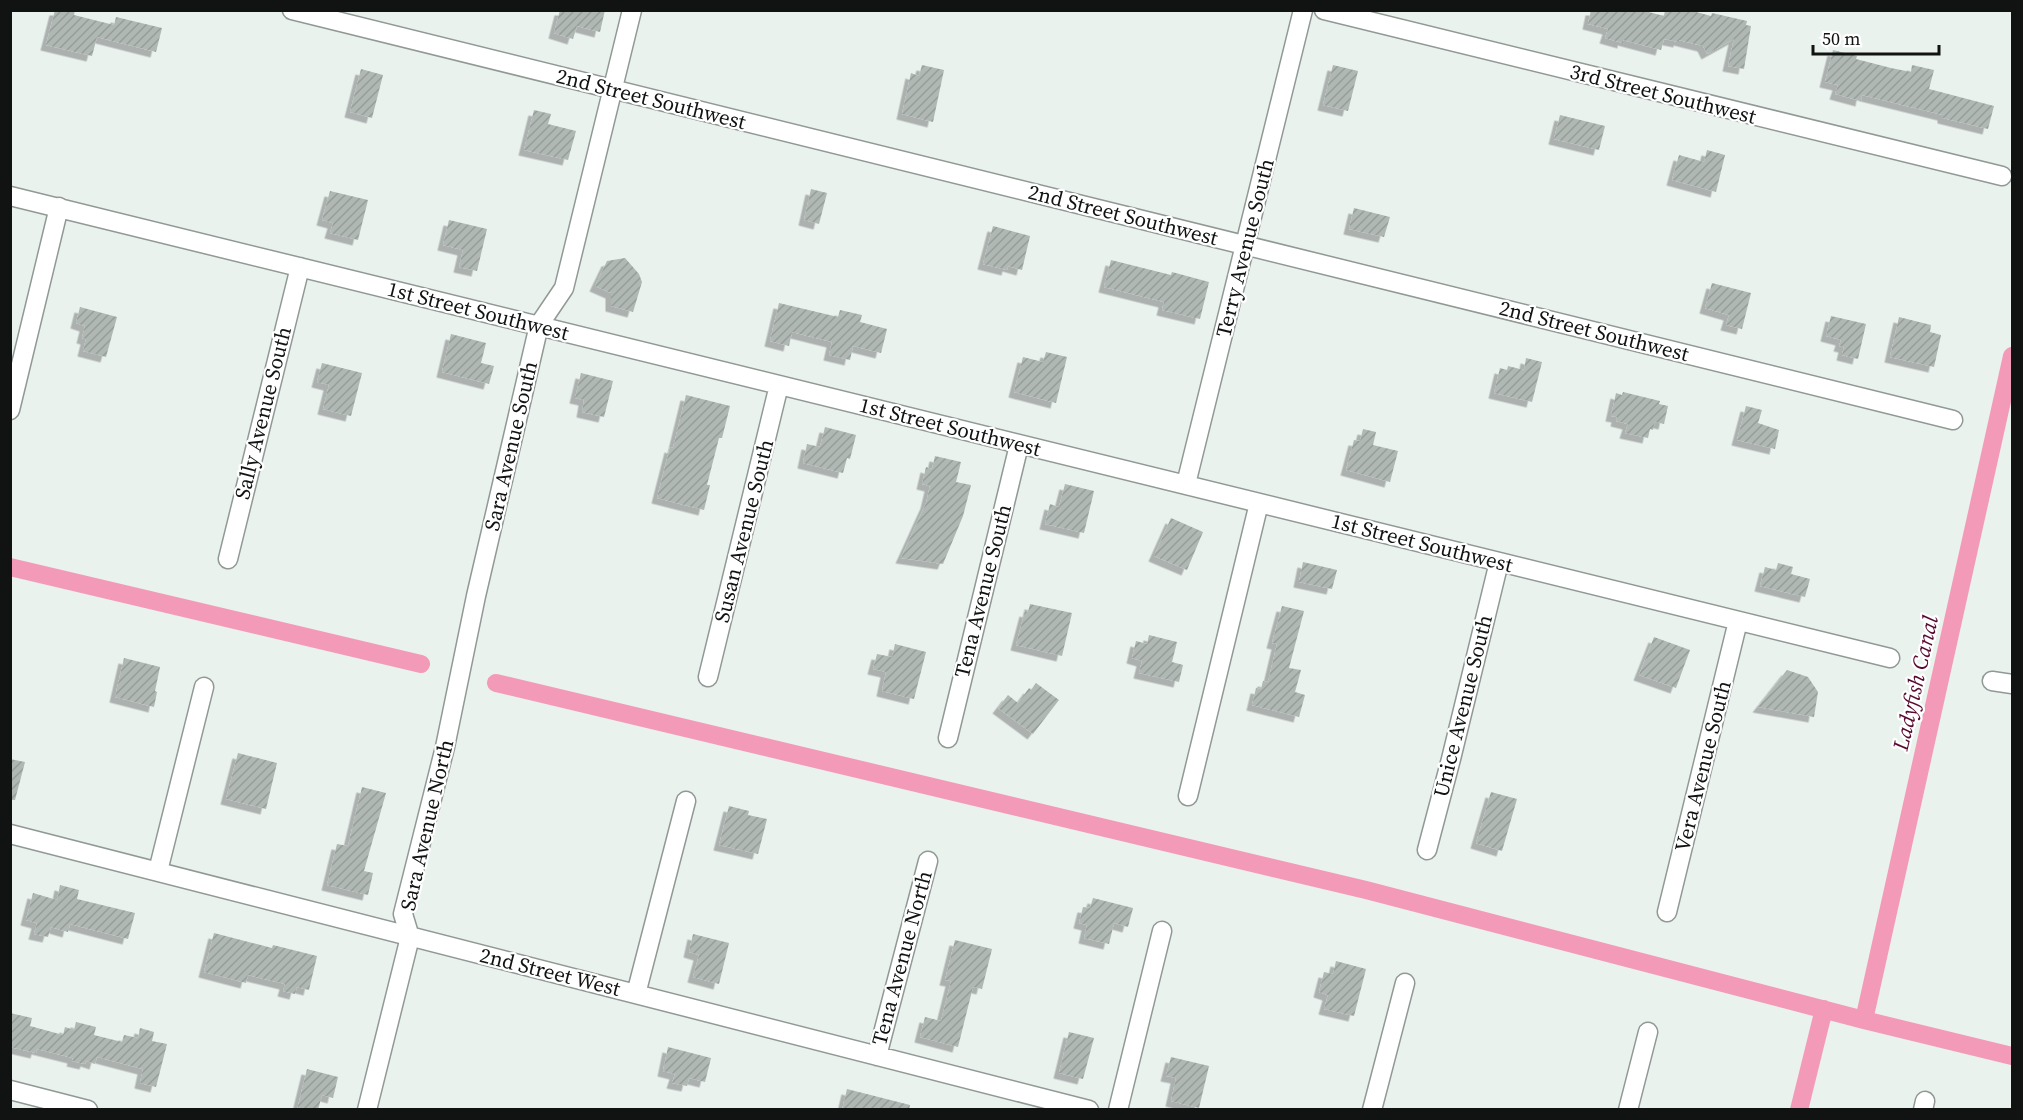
<svg xmlns="http://www.w3.org/2000/svg" width="2023" height="1120" viewBox="0 0 2023 1120" font-family="'Source Serif 4',serif">
<style>
.lines{fill:none;stroke-linecap:round;stroke-linejoin:round}
.canal{stroke:#f49ab9;stroke-width:18}
.building{fill:url(#building-hatch);filter:url(#shadow)}
.minor-casing{stroke:#919995;stroke-width:21}
.minor{stroke:#fff;stroke-width:18}
.labels{text-anchor:middle;stroke-width:4.5;stroke-linejoin:round;paint-order:stroke}
.street-label{font-size:21px;fill:#101312;stroke:#fff}
.water-label{font-size:22px;font-style:italic;fill:#590930;stroke:#fff}
</style>
<defs>
<pattern id="building-hatch" width="6" height="6" patternUnits="userSpaceOnUse" patternTransform="scale(1.5)"><rect width="6" height="6" fill="#b0b8b4"/><path d="M-1 1l2-2M0 6l6-6M5 7l2-2" fill="none" stroke="#969d9a"/></pattern>
<filter id="shadow"><feDropShadow dx="-5.5" dy="5.5" stdDeviation="0" flood-color="#0004"/></filter>
</defs>
<rect width="100%" height="100%" fill="#eaf2ee"/>
<g class="lines">
<path class="canal" d="M 10,567 L 421,664
M 496,683 L 1366,890 L 1864,1020 L 2012,1056
M 1864,1020 L 2012,356
M 1799,1110 L 1824,1009"/>
</g>
<path class="building" d="M 55,10 L 75,10 L 74,15 L 114,25 L 116,17 L 162,28 L 156,52 L 97,37 L 92,56 L 46,45 Z
M 560,10 L 605,10 L 600,32 L 577,26 L 573,39 L 554,33 Z
M 1591,10 L 1641,10 L 1664,16 L 1665,10 L 1689,10 L 1711,16 L 1712,13 L 1747,21 L 1746,25 L 1751,26 L 1744,69 L 1728,66 L 1734,39 L 1707,54 L 1703,46 L 1679,40 L 1679,42 L 1664,39 L 1661,50 L 1623,40 L 1623,43 L 1605,38 L 1608,29 L 1588,24 Z
M 1833,50 L 1857,56 L 1856,59 L 1891,68 L 1911,72 L 1912,65 L 1934,70 L 1929,89 L 1994,106 L 1988,129 L 1943,118 L 1943,115 L 1862,95 L 1861,101 L 1835,94 L 1838,85 L 1825,82 Z
M 922,65 L 944,70 L 933,122 L 902,114 L 911,73 L 919,76 Z
M 1333,65 L 1358,71 L 1348,111 L 1323,105 Z
M 361,69 L 383,75 L 372,118 L 350,112 Z
M 534,110 L 551,114 L 548,124 L 576,131 L 568,160 L 524,150 Z
M 1560,115 L 1605,126 L 1599,150 L 1554,139 Z
M 1707,150 L 1725,155 L 1716,192 L 1672,180 L 1679,155 L 1704,162 Z
M 811,189 L 827,193 L 819,224 L 804,220 Z
M 330,191 L 368,200 L 358,240 L 330,233 L 333,223 L 322,220 Z
M 1354,208 L 1390,217 L 1384,237 L 1349,229 Z
M 449,220 L 487,229 L 477,271 L 459,267 L 463,250 L 443,245 Z
M 993,226 L 1030,236 L 1022,270 L 1008,266 L 1007,270 L 983,264 Z
M 625,258 L 639,274 L 642,282 L 633,312 L 611,306 L 611,293 L 595,286 L 607,261 Z
M 1111,260 L 1171,275 L 1172,272 L 1209,282 L 1200,319 L 1162,310 L 1164,302 L 1104,287 Z
M 1712,283 L 1751,293 L 1742,329 L 1726,325 L 1729,315 L 1705,308 Z
M 779,303 L 838,317 L 840,310 L 862,315 L 860,322 L 887,329 L 881,353 L 853,346 L 850,360 L 829,355 L 832,342 L 792,332 L 789,346 L 770,341 Z
M 80,307 L 117,317 L 106,357 L 83,351 L 86,339 L 82,338 L 85,326 L 76,323 Z
M 1831,316 L 1866,324 L 1858,359 L 1842,355 L 1844,347 L 1839,346 L 1841,340 L 1826,336 Z
M 1899,317 L 1931,325 L 1930,332 L 1941,335 L 1934,367 L 1890,357 Z
M 451,334 L 486,343 L 481,363 L 494,366 L 489,384 L 442,372 Z
M 1046,352 L 1067,357 L 1056,403 L 1014,392 L 1023,357 L 1043,362 Z
M 1526,358 L 1542,362 L 1532,402 L 1494,393 L 1500,368 L 1507,370 L 1508,366 L 1524,370 Z
M 322,363 L 362,373 L 351,416 L 323,409 L 329,385 L 317,382 Z
M 581,373 L 613,381 L 604,417 L 582,412 L 584,400 L 575,398 Z
M 1623,392 L 1660,401 L 1659,404 L 1668,406 L 1664,424 L 1655,422 L 1653,430 L 1650,429 L 1648,438 L 1625,433 L 1628,424 L 1616,421 L 1617,417 L 1611,416 L 1616,393 L 1622,395 Z
M 686,395 L 730,406 L 722,438 L 719,438 L 707,485 L 710,485 L 704,510 L 657,498 L 670,447 L 673,448 Z
M 1746,406 L 1762,410 L 1758,423 L 1779,430 L 1775,449 L 1737,440 Z
M 825,427 L 856,435 L 850,459 L 847,458 L 843,473 L 803,463 L 807,444 L 820,447 Z
M 1363,429 L 1376,432 L 1373,445 L 1398,451 L 1390,482 L 1346,470 L 1354,440 L 1360,441 Z
M 935,456 L 961,462 L 956,482 L 971,485 L 963,516 L 943,564 L 901,558 L 926,503 L 930,486 L 922,484 L 926,467 L 932,469 Z
M 1065,484 L 1094,491 L 1084,533 L 1045,524 L 1050,504 L 1059,507 Z
M 1171,518 L 1203,532 L 1187,570 L 1154,556 Z
M 1303,562 L 1337,570 L 1332,589 L 1299,582 Z
M 1778,563 L 1793,567 L 1791,574 L 1810,579 L 1805,597 L 1760,586 L 1765,567 L 1776,570 Z
M 1030,604 L 1072,613 L 1062,656 L 1016,645 L 1025,611 L 1028,612 Z
M 1282,606 L 1304,611 L 1289,668 L 1301,670 L 1295,692 L 1305,695 L 1299,717 L 1252,705 L 1256,688 L 1261,689 L 1263,681 L 1268,682 L 1277,644 L 1272,643 Z
M 1149,635 L 1177,642 L 1172,662 L 1183,665 L 1179,682 L 1139,673 L 1142,661 L 1132,658 L 1136,641 L 1147,644 Z
M 1654,637 L 1690,650 L 1676,688 L 1639,675 Z
M 895,644 L 926,652 L 914,699 L 882,691 L 886,672 L 873,669 L 877,654 L 892,657 Z
M 124,658 L 160,667 L 155,691 L 157,692 L 154,707 L 115,697 Z
M 1787,670 L 1808,677 L 1818,692 L 1814,717 L 1758,707 Z
M 1036,683 L 1059,700 L 1033,734 L 998,708 L 1008,695 L 1018,703 L 1029,688 L 1031,690 Z
M 238,753 L 277,763 L 266,809 L 226,799 Z
M 10,759 L 25,762 L 15,800 L 10,800 Z
M 362,787 L 386,793 L 364,871 L 373,873 L 368,895 L 327,885 L 337,844 L 348,846 Z
M 1491,792 L 1517,799 L 1502,851 L 1476,843 Z
M 729,806 L 749,811 L 748,815 L 767,819 L 758,854 L 719,845 Z
M 60,885 L 79,890 L 77,899 L 135,913 L 128,939 L 70,924 L 68,932 L 51,927 L 48,937 L 34,934 L 37,923 L 26,920 L 33,893 L 57,900 Z
M 1093,898 L 1133,908 L 1128,927 L 1114,923 L 1109,944 L 1084,938 L 1087,925 L 1079,923 L 1083,907 L 1090,908 Z
M 214,933 L 272,948 L 273,945 L 317,956 L 309,990 L 297,987 L 295,994 L 283,991 L 285,984 L 248,975 L 246,983 L 204,972 Z
M 693,934 L 729,943 L 719,984 L 693,977 L 699,955 L 689,952 Z
M 955,940 L 992,949 L 982,989 L 973,987 L 958,1047 L 920,1037 L 925,1017 L 941,1021 L 951,981 L 945,980 Z
M 1336,961 L 1366,969 L 1354,1016 L 1324,1009 L 1328,995 L 1319,992 L 1324,972 L 1333,974 Z
M 10,1013 L 32,1018 L 30,1026 L 63,1035 L 65,1027 L 74,1030 L 76,1022 L 96,1027 L 94,1035 L 122,1042 L 124,1035 L 138,1038 L 140,1028 L 154,1032 L 152,1041 L 167,1044 L 156,1087 L 140,1083 L 143,1069 L 97,1057 L 95,1064 L 86,1061 L 85,1064 L 72,1061 L 73,1058 L 37,1049 L 36,1053 L 10,1047 Z
M 1069,1032 L 1094,1038 L 1083,1079 L 1059,1073 Z
M 668,1047 L 711,1058 L 705,1082 L 689,1078 L 687,1086 L 672,1083 L 675,1074 L 663,1071 Z
M 1171,1057 L 1209,1066 L 1199,1108 L 1171,1101 L 1176,1078 L 1166,1076 Z
M 307,1069 L 338,1077 L 333,1098 L 322,1095 L 318,1110 L 297,1110 Z
M 847,1089 L 910,1105 L 909,1110 L 842,1110 Z"/>
<g class="lines">
<defs>
<path id="minor" d="M 292,10 L 1953,420
M 1324,10 L 2002,176
M 10,196 L 1890,658
M 10,410 L 59,207
M 1186,484 L 1303,10
M 228,559 L 300,267
M 708,677 L 779,385
M 1992,681 L 2012,684
M 948,738 L 1019,445
M 1188,796 L 1259,503
M 10,834 L 1089,1110
M 1427,850 L 1451,759 L 1499,562
M 158,871 L 204,687
M 1667,912 L 1738,621
M 636,994 L 686,801
M 877,1056 L 928,861
M 10,1090 L 88,1110
M 367,1110 L 410,937 L 403,914 L 445,747 L 476,596 L 539,325 L 564,288 L 632,10
M 1118,1110 L 1162,931
M 1372,1110 L 1405,983
M 1628,1110 L 1648,1032
M 1923,1110 L 1925,1101"/>
</defs>
<use href="#minor" class="minor-casing"/>
<use href="#minor" class="minor"/>
</g>
<g class="labels">
<g class="street-label">
<text transform="translate(1663 94) rotate(14)" y="7">3rd Street Southwest</text>
<text transform="translate(651 99) rotate(14)" y="7">2nd Street Southwest</text>
<text transform="translate(1123 215) rotate(14)" y="7">2nd Street Southwest</text>
<text transform="translate(1245 248) rotate(-76)" y="7">Terry Avenue South</text>
<text transform="translate(478 311) rotate(14)" y="7">1st Street Southwest</text>
<text transform="translate(1594 331) rotate(14)" y="7">2nd Street Southwest</text>
<text transform="translate(263 413) rotate(-76)" y="7">Sally Avenue South</text>
<text transform="translate(950 427) rotate(14)" y="7">1st Street Southwest</text>
<text transform="translate(511 446) rotate(-77)" y="7">Sara Avenue South</text>
<text transform="translate(744 531) rotate(-76)" y="7">Susan Avenue South</text>
<text transform="translate(1422 543) rotate(14)" y="7">1st Street Southwest</text>
<text transform="translate(983 591) rotate(-76)" y="7">Tena Avenue South</text>
<text transform="translate(1463 706) rotate(-76)" y="7">Unice Avenue South</text>
<text transform="translate(1703 766) rotate(-76)" y="7">Vera Avenue South</text>
<text transform="translate(427 825) rotate(-77)" y="7">Sara Avenue North</text>
<text transform="translate(902 958) rotate(-75)" y="7">Tena Avenue North</text>
<text transform="translate(550 972) rotate(14)" y="7">2nd Street West</text>
</g>
<g class="water-label">
<text transform="translate(1915 683) rotate(-77)" y="8">Ladyfish Canal</text>
</g>
</g>
<rect width="2023" height="1120" fill="none" stroke="#101312" stroke-width="24"/>
<path d="M1813 45v9h126v-9" fill="none" stroke="#101312" stroke-width="3"/>
<text x="1822" y="45" font-size="18" fill="#101312" stroke="#ffffff" stroke-width="4.5" paint-order="stroke">50 m</text>
</svg>
